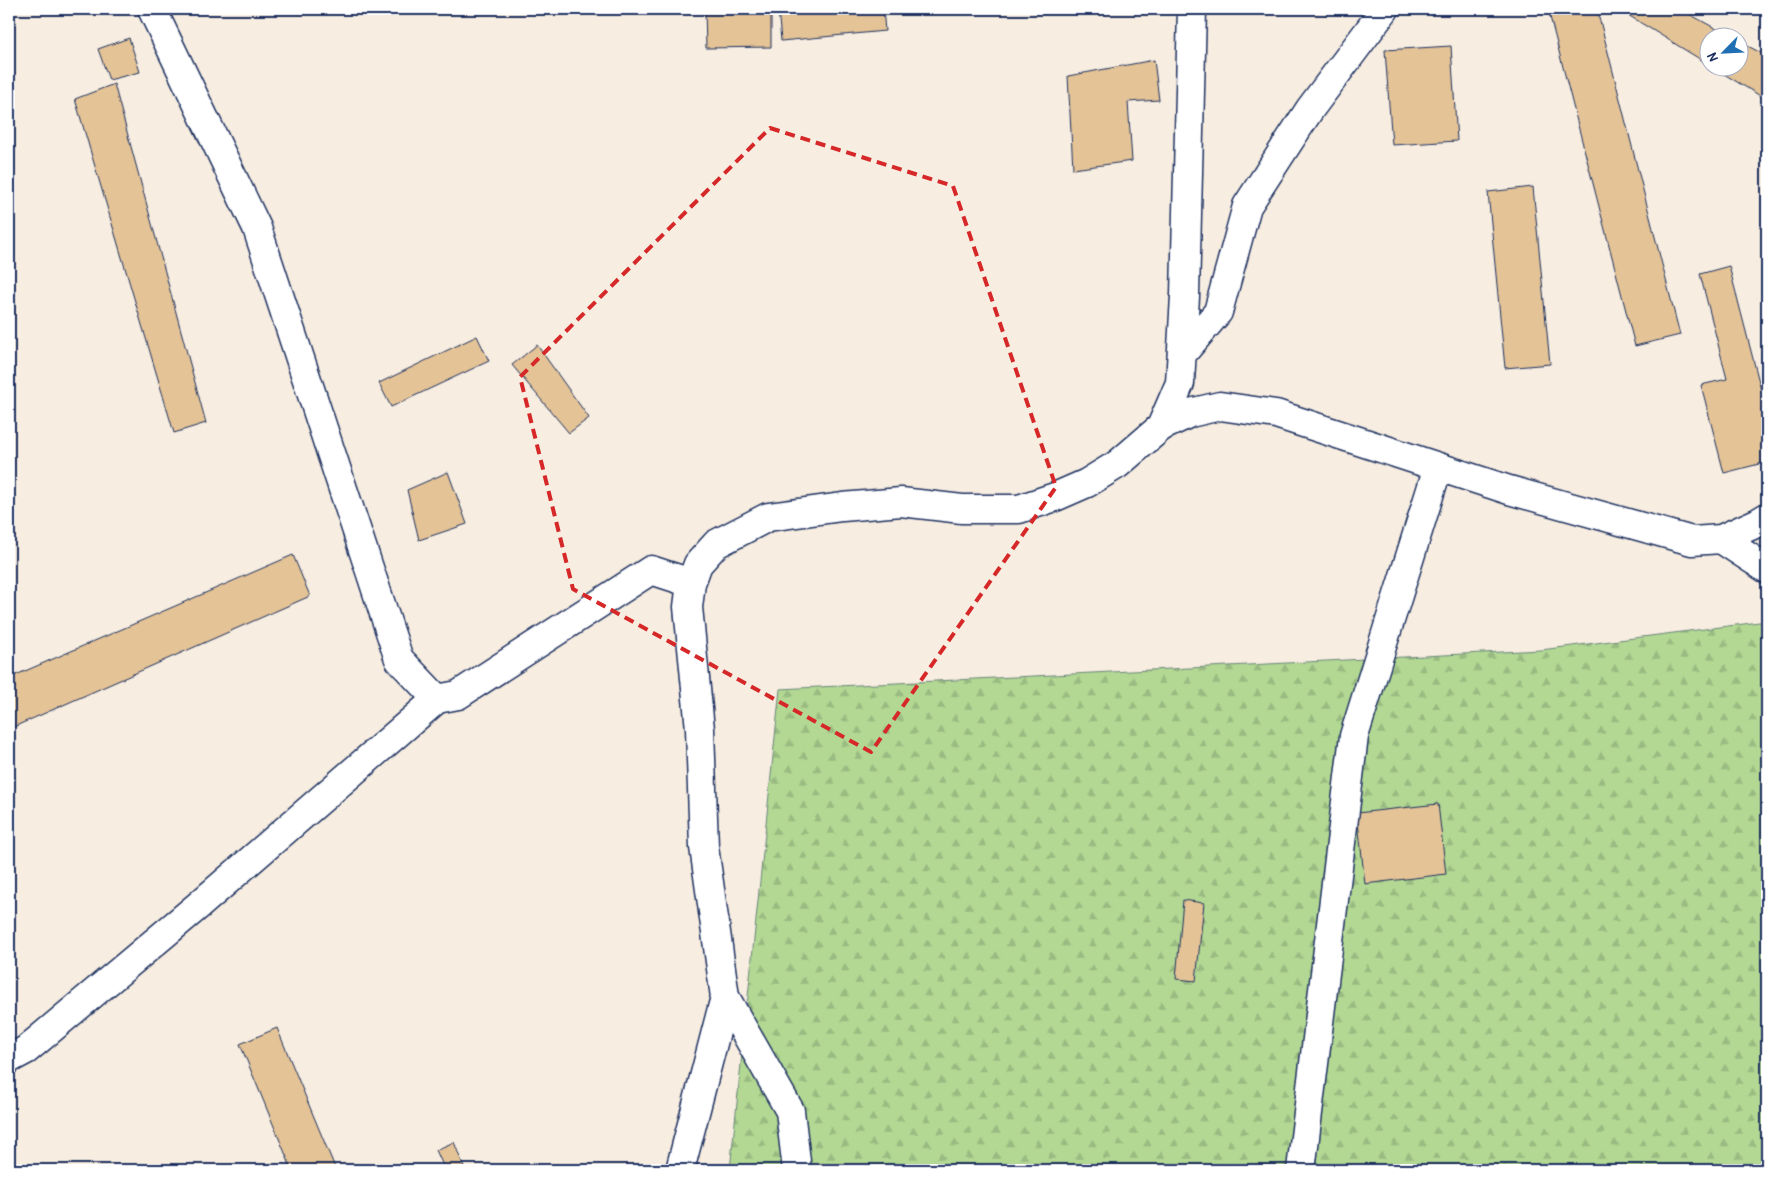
<svg xmlns="http://www.w3.org/2000/svg" width="1776" height="1179" viewBox="0 0 1776 1179" font-family="'Patrick Hand',sans-serif">
<style>
.forest{fill:url(#forest-firs);stroke:#678478}
.building{fill:#e4c396;stroke:#1b2f5e}
.lines{fill:none;stroke-linecap:round;stroke-linejoin:round}
.street-casing{stroke:#1b2f5e;stroke-width:31}
.street{stroke:#fff;stroke-width:28}
.marked{fill:none;stroke:#d62828;stroke-width:4;stroke-dasharray:10 6;stroke-linejoin:round}
</style>
<defs>
<pattern id="forest-firs" width="22" height="20" patternUnits="userSpaceOnUse" patternTransform="scale(1.25)"><rect width="22" height="20" fill="#b3d893"/><path d="M5 1l3.5 6h-7zM16 11l3.5 6h-7z" fill="#99ba81"/></pattern>
</defs>
<rect width="100%" height="100%" fill="#f7ede0"/>
<filter id="ink" filterUnits="userSpaceOnUse"><feTurbulence type="fractalNoise" baseFrequency=".02" numOctaves="2"/><feDisplacementMap in="SourceGraphic" scale="10" xChannelSelector="R" yChannelSelector="G"/><feConvolveMatrix kernelMatrix="1 2 1 2 8 2 1 2 1" color-interpolation-filters="sRGB"/></filter>
<g filter="url(#ink)">
<path class="forest" d="M 1767,621 L 1767,1170 L 730,1170 L 780,689 L 1541,650 Z"/>
<path class="building" d="M 705,9 L 771,9 L 771,47 L 706,48 Z
M 778,9 L 883,9 L 885,31 L 781,41 Z
M 1548,9 L 1597,9 L 1680,335 L 1635,346 Z
M 1630,9 L 1680,9 L 1733,38 L 1708,38 L 1708,64 L 1628,15 Z
M 129,38 L 140,72 L 109,80 L 98,49 Z
M 1738,41 L 1767,56 L 1767,100 L 1714,68 L 1738,68 Z
M 1451,46 L 1457,141 L 1392,145 L 1385,50 Z
M 1154,60 L 1159,100 L 1128,102 L 1132,161 L 1073,169 L 1068,76 Z
M 114,84 L 206,423 L 174,433 L 75,99 Z
M 1533,187 L 1550,364 L 1505,368 L 1488,192 Z
M 1729,266 L 1767,413 L 1767,462 L 1724,473 L 1701,385 L 1727,379 L 1700,274 Z
M 477,336 L 489,361 L 391,407 L 379,383 Z
M 537,345 L 589,418 L 569,433 L 512,365 Z
M 448,472 L 467,524 L 419,540 L 407,490 Z
M 293,555 L 310,596 L 9,729 L 9,678 Z
M 1438,804 L 1446,874 L 1365,884 L 1357,813 Z
M 1183,900 L 1204,903 L 1196,981 L 1176,979 Z
M 277,1028 L 336,1170 L 292,1170 L 240,1044 Z
M 454,1142 L 465,1170 L 445,1170 L 436,1150 Z"/>
<g class="lines">
<defs>
<path id="street" d="M 152,9 L 257,228 L 399,659 L 437,699
M 1182,354 L 1218,312 L 1247,206 L 1310,109 L 1385,9
M 1161,427 L 1180,383 L 1185,296 L 1192,9
M 1721,539 L 1767,569
M 725,997 L 790,1111 L 797,1170
M 9,1059 L 26,1050 L 199,905 L 437,699 L 458,695 L 651,570 L 691,583
M 680,1170 L 725,997 L 704,847 L 700,729 L 688,607 L 691,583 L 698,564 L 716,544 L 768,517 L 842,507 L 901,502 L 962,509 L 1019,509 L 1055,497 L 1087,483 L 1118,464 L 1161,427 L 1190,413 L 1220,406 L 1276,414 L 1509,490 L 1692,541 L 1721,539 L 1757,523 L 1767,517
M 1301,1170 L 1354,736 L 1438,467"/>
</defs>
<use href="#street" class="street-casing"/>
<use href="#street" class="street"/>
</g>
</g>
<path class="marked" d="M 770,128 L 953,186 L 1056,487 L 871,752 L 573,589 L 520,377 Z"/>
<rect width="1776" height="1179" fill="none" stroke="#fff" stroke-width="30"/>
<rect x="15" y="15" width="1746" height="1149" fill="none" stroke="#1b2f5e" stroke-width="2" filter="url(#ink)"/>
<g transform="translate(1724 52) rotate(246)"><circle r="24" fill="#ffffff" stroke="#a4acbf"/>
<path d="M0-4L9 19L0 12L-9 19Z" fill="#1f6fb2"/>
<text y="-8" font-size="14" font-weight="bold" text-anchor="middle" fill="#1b2f5e">N</text>
</g>
</svg>
